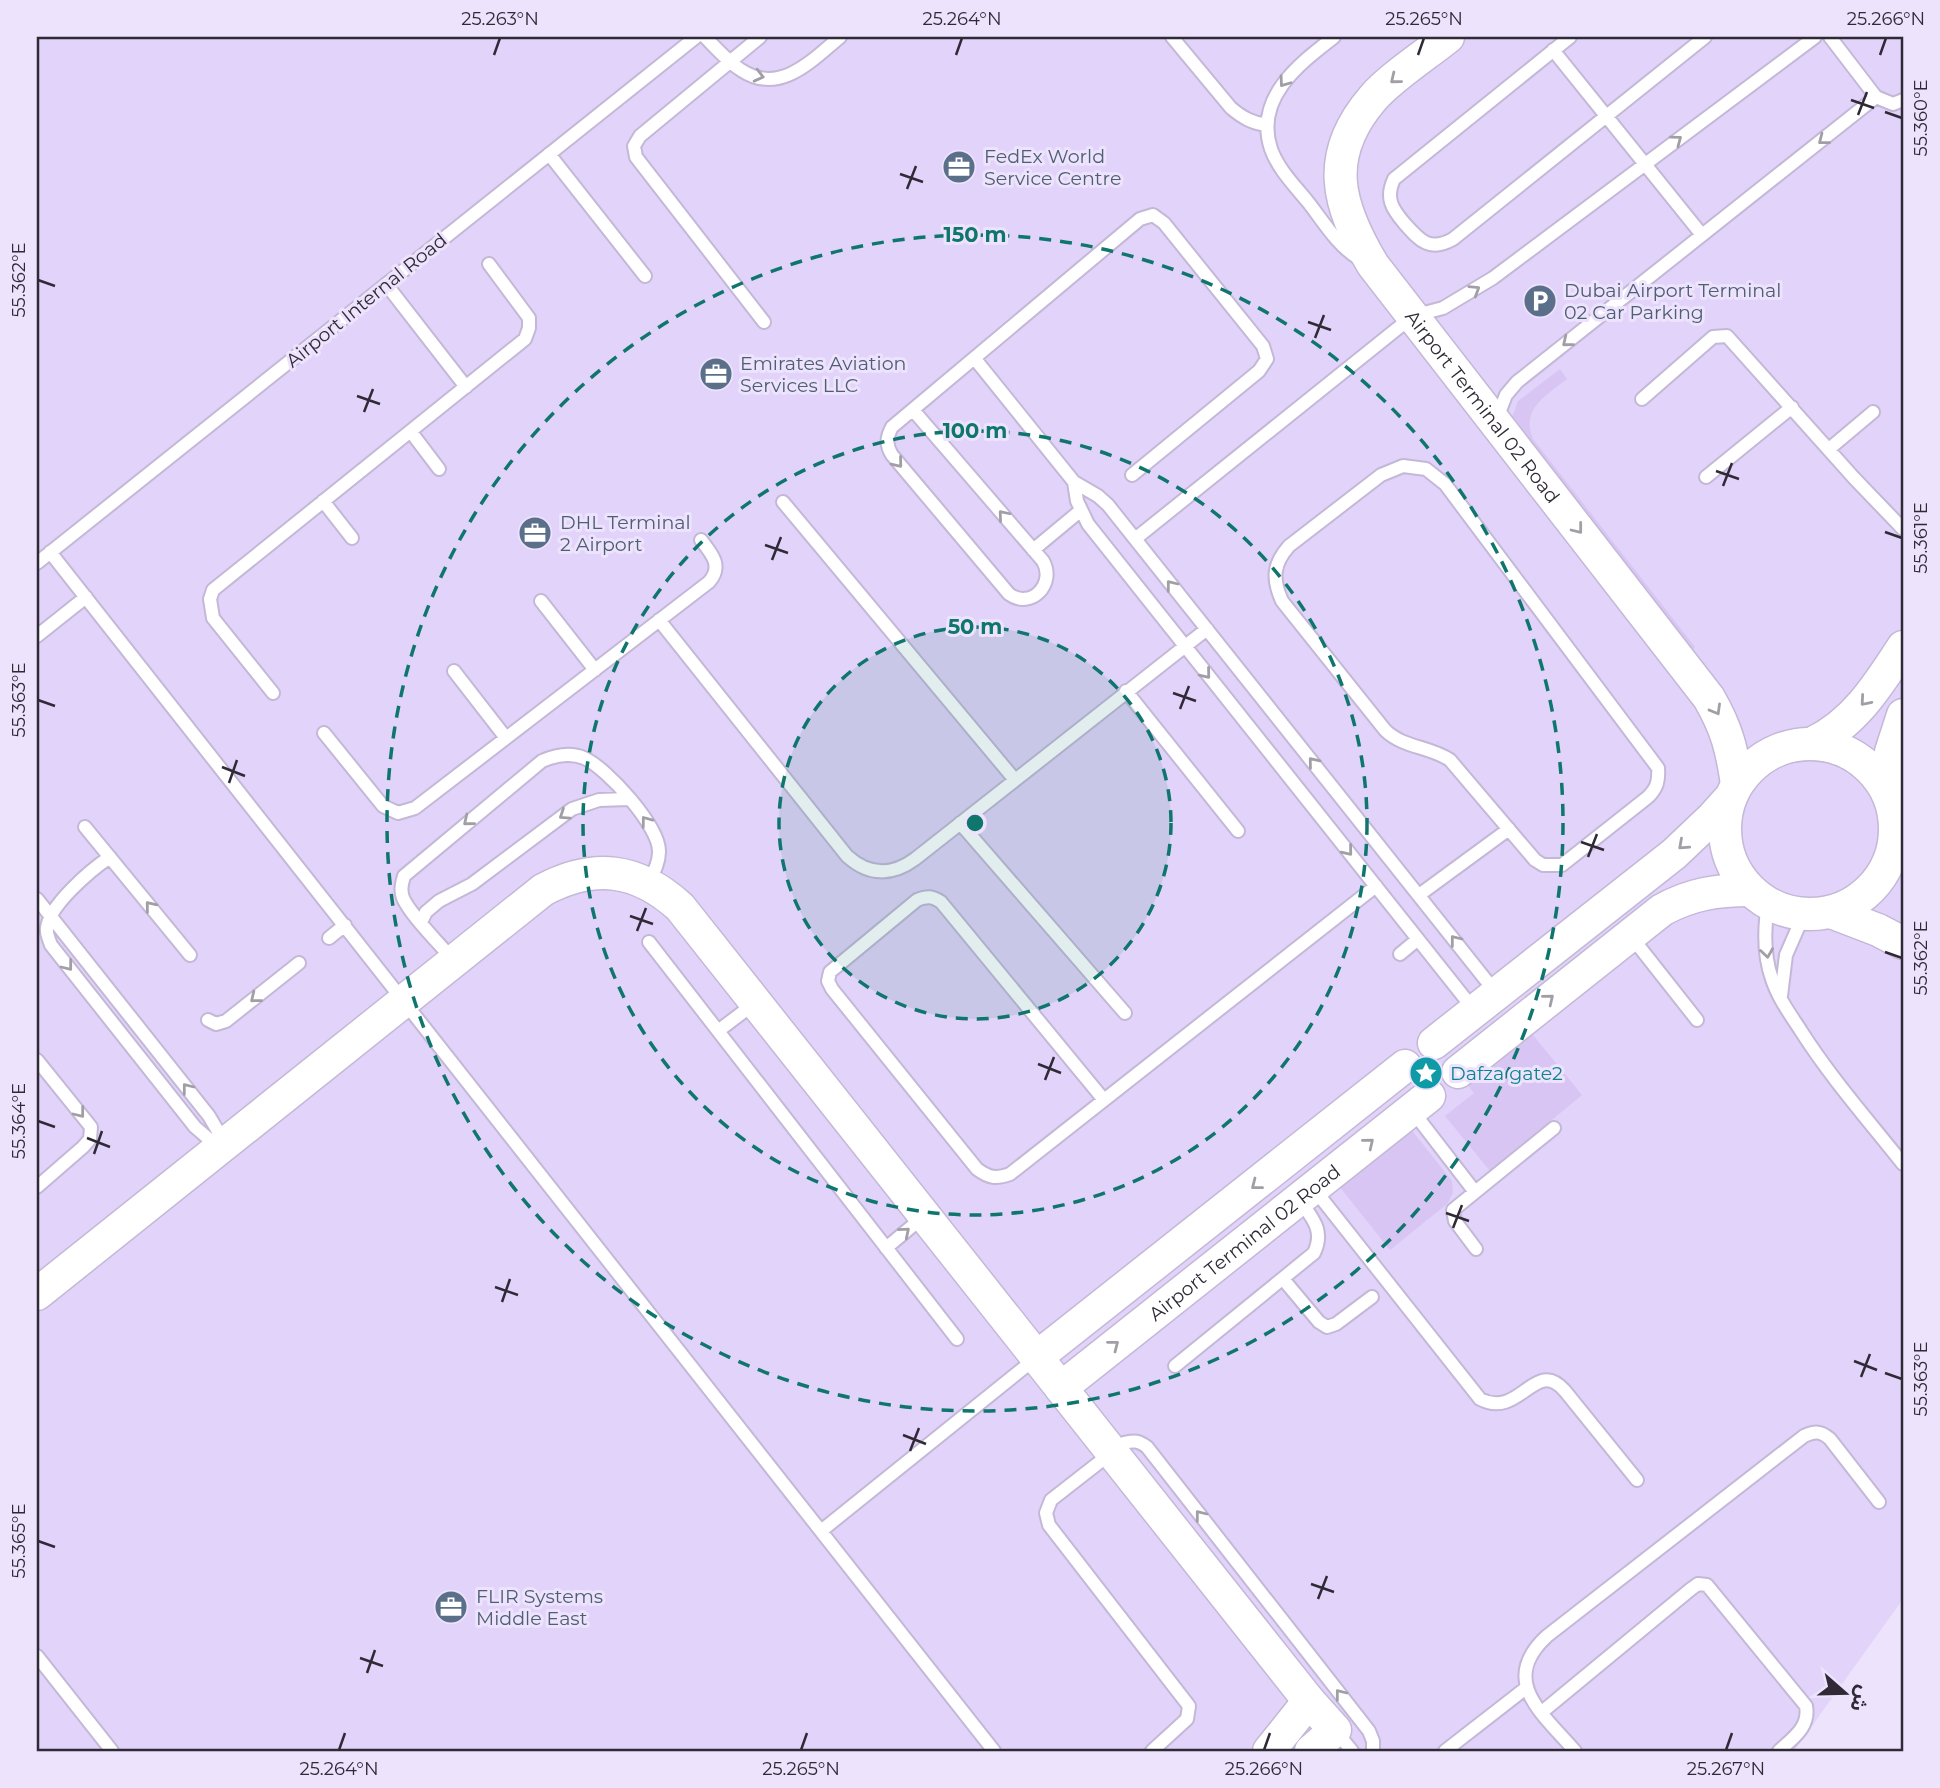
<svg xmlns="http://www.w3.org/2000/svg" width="1940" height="1788" viewBox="0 0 1940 1788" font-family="Montserrat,'Noto Sans Arabic',sans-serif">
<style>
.built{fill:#e2d3fa}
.green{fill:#d8c5f4}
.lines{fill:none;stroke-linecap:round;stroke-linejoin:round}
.service-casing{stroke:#c4b8d7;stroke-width:16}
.tertiary-casing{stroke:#c4b8d7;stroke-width:35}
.service{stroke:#fff;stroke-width:12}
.tertiary{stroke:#fff;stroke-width:32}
.oneway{stroke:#a19fa5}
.ticks{fill:none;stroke:#2f2a36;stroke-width:2.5}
.ring{fill:none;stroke:#0f766e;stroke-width:3.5;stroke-dasharray:12 9}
.labels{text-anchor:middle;stroke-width:6;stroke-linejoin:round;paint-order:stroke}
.service-label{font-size:19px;fill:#4e5e75;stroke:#ede3fc;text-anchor:start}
.street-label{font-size:19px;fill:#2f2a36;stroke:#ede3fc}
.culture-label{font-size:19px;fill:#0d838f;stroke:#ede3fc;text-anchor:start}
.centre{fill:#0f766e;stroke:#ede3fc;stroke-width:3.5}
.ring-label{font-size:21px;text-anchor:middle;font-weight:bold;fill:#0f766e;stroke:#ede3fc;stroke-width:6;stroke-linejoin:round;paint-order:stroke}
.neatline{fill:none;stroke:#2f2a36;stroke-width:2.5}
.ticks-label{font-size:18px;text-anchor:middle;fill:#2f2a36}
</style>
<rect width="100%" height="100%" fill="#ede3fc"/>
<path class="built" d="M 37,37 L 1903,37 L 1903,1599 L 1794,1751 L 37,1751 Z"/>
<path class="green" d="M 1560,369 L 1567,379 C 1547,395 1520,409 1533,439 L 1695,647 L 1686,656 L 1511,420 L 1518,401 Z
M 1529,1030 L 1582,1095 L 1490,1171 L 1445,1116 L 1474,1093 L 1466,1083 Z
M 1406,1123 L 1452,1181 L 1453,1193 L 1447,1204 L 1390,1250 L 1339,1186 Z"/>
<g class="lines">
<defs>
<path id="service" d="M 705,37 C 716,48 728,62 741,70 C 780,96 812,60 840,37
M 760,37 L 640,136 L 634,146 L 636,157 L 764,322
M 1172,37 L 1231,108 C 1243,118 1252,123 1267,125
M 1334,37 C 1299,64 1254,98 1271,149 C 1278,169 1295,186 1308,202 C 1323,221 1337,245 1358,258
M 1570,37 L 1394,179 C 1385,198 1392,209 1405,224 C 1420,241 1430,252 1453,239 L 1705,37
M 1830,37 L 1876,97 L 1893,104 L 1903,100
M 1553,50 L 1702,235
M 549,154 L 645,276
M 386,284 L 466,387
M 975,359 L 1074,482 L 1098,496 L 1108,505 L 1497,994
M 1642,399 L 1713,337 L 1727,336 L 1854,478 L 1903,529
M 913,410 L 1043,561 C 1056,584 1031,610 1009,594 L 892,455 C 886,445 886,438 892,427 L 1140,219 L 1153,215 L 1164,223 L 1263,346 L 1267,359 L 1259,371 L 1132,475
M 1497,418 L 1506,395 L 1517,382 L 1876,97
M 411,432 L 439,469
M 1829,449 L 1873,412
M 1403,466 L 1426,469 L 1445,484 L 1658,768 C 1659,781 1657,788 1648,797 L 1562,865 L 1543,865 L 1535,860 L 1450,760 C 1429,746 1403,748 1385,730 L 1282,601 C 1272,579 1273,564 1289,546 L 1381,475 Z
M 1706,477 L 1792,407
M 1074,482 L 1077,501 L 1088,524 L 1475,1011
M 323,501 L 352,538
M 783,502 L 1015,780
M 1135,539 L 1413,316 L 1443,308 L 1493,278 L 1815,37
M 1033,550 L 1080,511
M 50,552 L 994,1751
M 37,563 L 696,37
M 541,601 L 595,670
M 659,620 L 847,856 C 869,876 892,876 915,859 L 1207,629
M 37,636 L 86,597
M 454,671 L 506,738
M 1126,691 L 1238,831
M 273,693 L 213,618 L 210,599 L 213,590 L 525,339 L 529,328 L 529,318 L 489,264
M 324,733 L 383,806 L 398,813 L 415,808 L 709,582 C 723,566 712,554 701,540
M 960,823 L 1125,1013
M 85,827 L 190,955
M 1892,853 L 1903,856
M 110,857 C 92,869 49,905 47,928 C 46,934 49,939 51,945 L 195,1127 L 210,1140 L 220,1145
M 1419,895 L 1509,829
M 37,899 L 209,1116 L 219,1133 L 222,1146
M 1768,904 C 1764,929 1763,954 1772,979 C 1778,998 1790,1014 1801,1031 C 1831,1078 1868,1120 1903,1164
M 421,922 L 426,912 L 439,901 L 472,884 L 572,809 L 599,800 L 628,799
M 1630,935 L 1697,1020
M 329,938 L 345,925
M 649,942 L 957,1339
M 1400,954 L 1418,939
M 453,960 C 440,944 411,916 403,898 C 400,890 402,883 404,876 L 542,761 C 556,755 570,752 584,758 C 607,768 660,827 659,852 C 659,864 653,873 648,882
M 1781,996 L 1786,955 L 1804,914
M 208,1020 L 216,1024 L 226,1021 L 299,963
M 718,1031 L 755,1003
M 37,1060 L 91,1127 L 90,1139 L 83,1147 L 37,1187
M 1104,1100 L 941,902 C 932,896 927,896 917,900 L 830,972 L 828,981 L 832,989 L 977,1169 C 989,1178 996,1179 1010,1174 L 1376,886
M 1411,1109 L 1475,1192
M 1314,1189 L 1480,1399 C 1520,1420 1535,1356 1565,1391 L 1637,1480
M 886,1248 L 923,1217
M 1476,1249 L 1455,1221 L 1453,1210 L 1554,1128
M 1283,1279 L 1319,1322 L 1327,1327 L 1336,1324 L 1372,1297
M 1175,1366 L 1314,1253 C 1325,1230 1312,1218 1299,1199
M 821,1531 L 1036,1358
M 37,1656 L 112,1751
M 1542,1712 L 1691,1589 L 1698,1584 L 1707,1585 L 1806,1706 C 1810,1727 1793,1738 1779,1751
M 1335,1730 L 1352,1751
M 1152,1751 L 1187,1719 L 1189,1706 L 1049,1525 L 1046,1513 L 1051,1500 L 1124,1443 C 1134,1440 1139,1441 1147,1447 L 1369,1731 L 1373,1741 L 1373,1751
M 1445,1751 L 1526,1688
M 1575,1751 C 1543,1714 1498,1681 1547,1636 L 1804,1436 C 1815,1431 1821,1431 1830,1439 L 1879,1502"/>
<g id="tertiary">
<path id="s1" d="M 1448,37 C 1427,54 1390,78 1373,98 C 1323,156 1337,205 1373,265 L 1709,698 C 1727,729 1732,750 1737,784"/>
<path d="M 1813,743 C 1855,723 1879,684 1903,647"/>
<circle cx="1810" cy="829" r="85"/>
<path d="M 1889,796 L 1891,752 L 1903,715"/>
<path d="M 1831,912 L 1878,930 L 1903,943"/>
<path d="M 1434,1043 L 1674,854 L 1713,817 L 1731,797"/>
<path d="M 1458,1072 L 1662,910 C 1691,894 1717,890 1750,890"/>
<path d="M 37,1294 L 543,890 C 594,863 637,868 680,907 L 1309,1701 L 1335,1730 L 1311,1751"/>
<path d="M 1037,1357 L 1405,1066"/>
<path id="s2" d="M 1061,1388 L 1429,1096"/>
<path d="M 1269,1751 L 1309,1701"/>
</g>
</defs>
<use href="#service" class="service-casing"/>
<use href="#tertiary" class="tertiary-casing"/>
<use href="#service" class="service"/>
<use href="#tertiary" class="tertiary"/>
</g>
<defs><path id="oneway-chevron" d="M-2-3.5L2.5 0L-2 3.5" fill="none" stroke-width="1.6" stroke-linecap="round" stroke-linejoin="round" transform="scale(1.75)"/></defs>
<g class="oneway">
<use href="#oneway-chevron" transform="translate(759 76) rotate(14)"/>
<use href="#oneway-chevron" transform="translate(1395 79) rotate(141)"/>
<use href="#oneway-chevron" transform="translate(1284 82) rotate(126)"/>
<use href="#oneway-chevron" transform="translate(1677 140) rotate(-37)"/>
<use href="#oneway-chevron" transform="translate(1823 140) rotate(142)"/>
<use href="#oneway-chevron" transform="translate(1475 290) rotate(-32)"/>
<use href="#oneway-chevron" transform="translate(1567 342) rotate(141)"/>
<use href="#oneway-chevron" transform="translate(898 463) rotate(51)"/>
<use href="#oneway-chevron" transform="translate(1003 515) rotate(-130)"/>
<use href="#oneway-chevron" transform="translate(1578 529) rotate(52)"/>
<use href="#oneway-chevron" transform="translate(1171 585) rotate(-128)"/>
<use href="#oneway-chevron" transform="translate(1206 674) rotate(51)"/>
<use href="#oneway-chevron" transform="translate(1865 701) rotate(131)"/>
<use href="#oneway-chevron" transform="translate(1716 710) rotate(60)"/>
<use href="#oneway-chevron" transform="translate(1313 762) rotate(-129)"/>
<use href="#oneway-chevron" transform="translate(564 815) rotate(146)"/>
<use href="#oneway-chevron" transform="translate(468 821) rotate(141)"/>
<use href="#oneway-chevron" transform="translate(646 821) rotate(-127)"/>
<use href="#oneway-chevron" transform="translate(1683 845) rotate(138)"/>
<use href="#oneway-chevron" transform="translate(1348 851) rotate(51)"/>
<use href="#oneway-chevron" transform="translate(150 906) rotate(-129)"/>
<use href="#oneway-chevron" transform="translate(1455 940) rotate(-128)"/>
<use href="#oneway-chevron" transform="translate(1767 953) rotate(82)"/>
<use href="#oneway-chevron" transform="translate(68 966) rotate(52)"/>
<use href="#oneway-chevron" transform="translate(255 998) rotate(141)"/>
<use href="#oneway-chevron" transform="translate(1549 999) rotate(-39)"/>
<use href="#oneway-chevron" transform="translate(187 1088) rotate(-128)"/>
<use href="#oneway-chevron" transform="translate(80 1113) rotate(52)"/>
<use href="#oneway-chevron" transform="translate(1369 1143) rotate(-39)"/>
<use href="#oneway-chevron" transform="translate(1256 1185) rotate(142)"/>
<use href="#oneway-chevron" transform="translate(905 1232) rotate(-40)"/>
<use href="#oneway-chevron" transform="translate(1114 1345) rotate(-38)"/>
<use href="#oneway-chevron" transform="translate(1200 1515) rotate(-128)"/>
<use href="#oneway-chevron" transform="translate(1340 1694) rotate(-128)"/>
</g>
<path class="ticks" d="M 494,55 L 500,38M 956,55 L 962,38M 1418,55 L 1424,38M 1880,55 L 1886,38M 1851,100 L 1874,108M 1885,112 L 1902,118M 1858,115 L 1867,92M 900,174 L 923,182M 907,189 L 916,166M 38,280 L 55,286M 1308,322 L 1331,330M 1315,338 L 1324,315M 357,396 L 380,404M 364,412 L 373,389M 1716,471 L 1739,479M 1723,486 L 1732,463M 1885,532 L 1902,538M 765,545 L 788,553M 772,560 L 781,537M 1173,693 L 1196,701M 38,700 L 55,706M 1180,709 L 1189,686M 222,767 L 245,776M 229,783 L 237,760M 1581,842 L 1604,850M 1588,857 L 1597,834M 630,916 L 653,924M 637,931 L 646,908M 1885,952 L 1902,958M 1038,1064 L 1061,1073M 1045,1080 L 1054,1057M 38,1121 L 55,1127M 87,1138 L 110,1147M 94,1154 L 102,1131M 1446,1213 L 1469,1221M 1453,1228 L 1462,1205M 495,1287 L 518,1295M 502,1302 L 510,1279M 1854,1361 L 1877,1370M 1885,1373 L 1902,1379M 1861,1377 L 1870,1354M 903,1435 L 926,1444M 910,1451 L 919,1428M 38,1541 L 55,1547M 1311,1584 L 1334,1592M 1318,1599 L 1327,1576M 360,1658 L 383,1666M 367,1673 L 375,1650M 339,1750 L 345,1733M 801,1750 L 807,1733M 1264,1750 L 1270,1733M 1726,1750 L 1732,1733"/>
<circle cx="975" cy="823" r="196" fill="#0f766e" fill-opacity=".12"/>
<g class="ring">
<circle cx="975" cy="823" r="196"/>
<circle cx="975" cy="823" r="392"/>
<circle cx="975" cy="823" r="588"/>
</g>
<defs>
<symbol id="office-disc" viewBox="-11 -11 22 22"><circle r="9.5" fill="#5c6f8a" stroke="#ede3fc"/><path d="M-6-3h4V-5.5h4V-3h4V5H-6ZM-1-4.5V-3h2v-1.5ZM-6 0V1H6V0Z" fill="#fff"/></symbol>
<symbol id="parking-disc" viewBox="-11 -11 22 22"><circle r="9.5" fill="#5c6f8a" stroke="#ede3fc"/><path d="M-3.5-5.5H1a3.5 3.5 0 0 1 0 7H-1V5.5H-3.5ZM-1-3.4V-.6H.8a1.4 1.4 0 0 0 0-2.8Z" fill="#fff"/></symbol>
<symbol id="sight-disc" viewBox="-11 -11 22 22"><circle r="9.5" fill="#0f9aa8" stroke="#ede3fc"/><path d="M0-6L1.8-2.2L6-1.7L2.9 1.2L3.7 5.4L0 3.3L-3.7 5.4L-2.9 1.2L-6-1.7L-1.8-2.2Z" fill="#fff"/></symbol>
</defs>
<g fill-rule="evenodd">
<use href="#office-disc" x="940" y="148" width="38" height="38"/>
<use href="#parking-disc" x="1521" y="282" width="38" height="38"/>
<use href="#office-disc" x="697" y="355" width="38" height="38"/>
<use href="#office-disc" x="516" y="514" width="38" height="38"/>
<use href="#sight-disc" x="1407" y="1054" width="38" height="38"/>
<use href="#office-disc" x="432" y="1588" width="38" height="38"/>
</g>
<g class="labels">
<g class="service-label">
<text x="984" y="163">FedEx World<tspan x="984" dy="22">Service Centre</tspan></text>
<text x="1564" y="297">Dubai Airport Terminal<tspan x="1564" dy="22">02 Car Parking</tspan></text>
<text x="740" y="370">Emirates Aviation<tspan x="740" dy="22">Services LLC</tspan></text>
<text x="560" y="529">DHL Terminal<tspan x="560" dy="22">2 Airport</tspan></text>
<text x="476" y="1603">FLIR Systems<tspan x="476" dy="22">Middle East</tspan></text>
</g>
<g class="street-label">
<text transform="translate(366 300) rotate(-39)" y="7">Airport Internal Road</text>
<text dy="7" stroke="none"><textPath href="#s1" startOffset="458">Airport Terminal 02 Road</textPath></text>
<text dy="7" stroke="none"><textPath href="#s2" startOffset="234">Airport Terminal 02 Road</textPath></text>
</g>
<g class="culture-label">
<text x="1450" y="1080">Dafza gate2</text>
</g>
</g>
<circle cx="975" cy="823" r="10" class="centre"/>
<g class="ring-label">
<text x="975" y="242">150 m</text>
<text x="975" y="438">100 m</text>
<text x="975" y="634">50 m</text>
</g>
<rect width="1940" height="1788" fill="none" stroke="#ede3fc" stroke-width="77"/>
<g transform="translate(1845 1693) rotate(110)" stroke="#ede3fc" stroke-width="5" paint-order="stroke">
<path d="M0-5L12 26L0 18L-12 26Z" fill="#2f2a36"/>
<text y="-10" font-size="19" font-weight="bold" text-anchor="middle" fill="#2f2a36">ش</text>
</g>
<rect x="38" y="38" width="1864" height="1712" class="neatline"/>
<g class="ticks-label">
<text x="500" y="25">25.263°N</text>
<text x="962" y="25">25.264°N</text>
<text x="1424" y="25">25.265°N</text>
<text x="1886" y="25">25.266°N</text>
<text transform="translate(1921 118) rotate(-90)" y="6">55.360°E</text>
<text transform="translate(19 280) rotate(-90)" y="6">55.362°E</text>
<text transform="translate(1921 538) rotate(-90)" y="6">55.361°E</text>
<text transform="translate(19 700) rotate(-90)" y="6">55.363°E</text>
<text transform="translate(1921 958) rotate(-90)" y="6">55.362°E</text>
<text transform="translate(19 1121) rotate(-90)" y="6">55.364°E</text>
<text transform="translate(1921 1379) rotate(-90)" y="6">55.363°E</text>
<text transform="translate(19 1541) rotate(-90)" y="6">55.365°E</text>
<text x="339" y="1775">25.264°N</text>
<text x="801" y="1775">25.265°N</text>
<text x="1264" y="1775">25.266°N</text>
<text x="1726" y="1775">25.267°N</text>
</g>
</svg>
